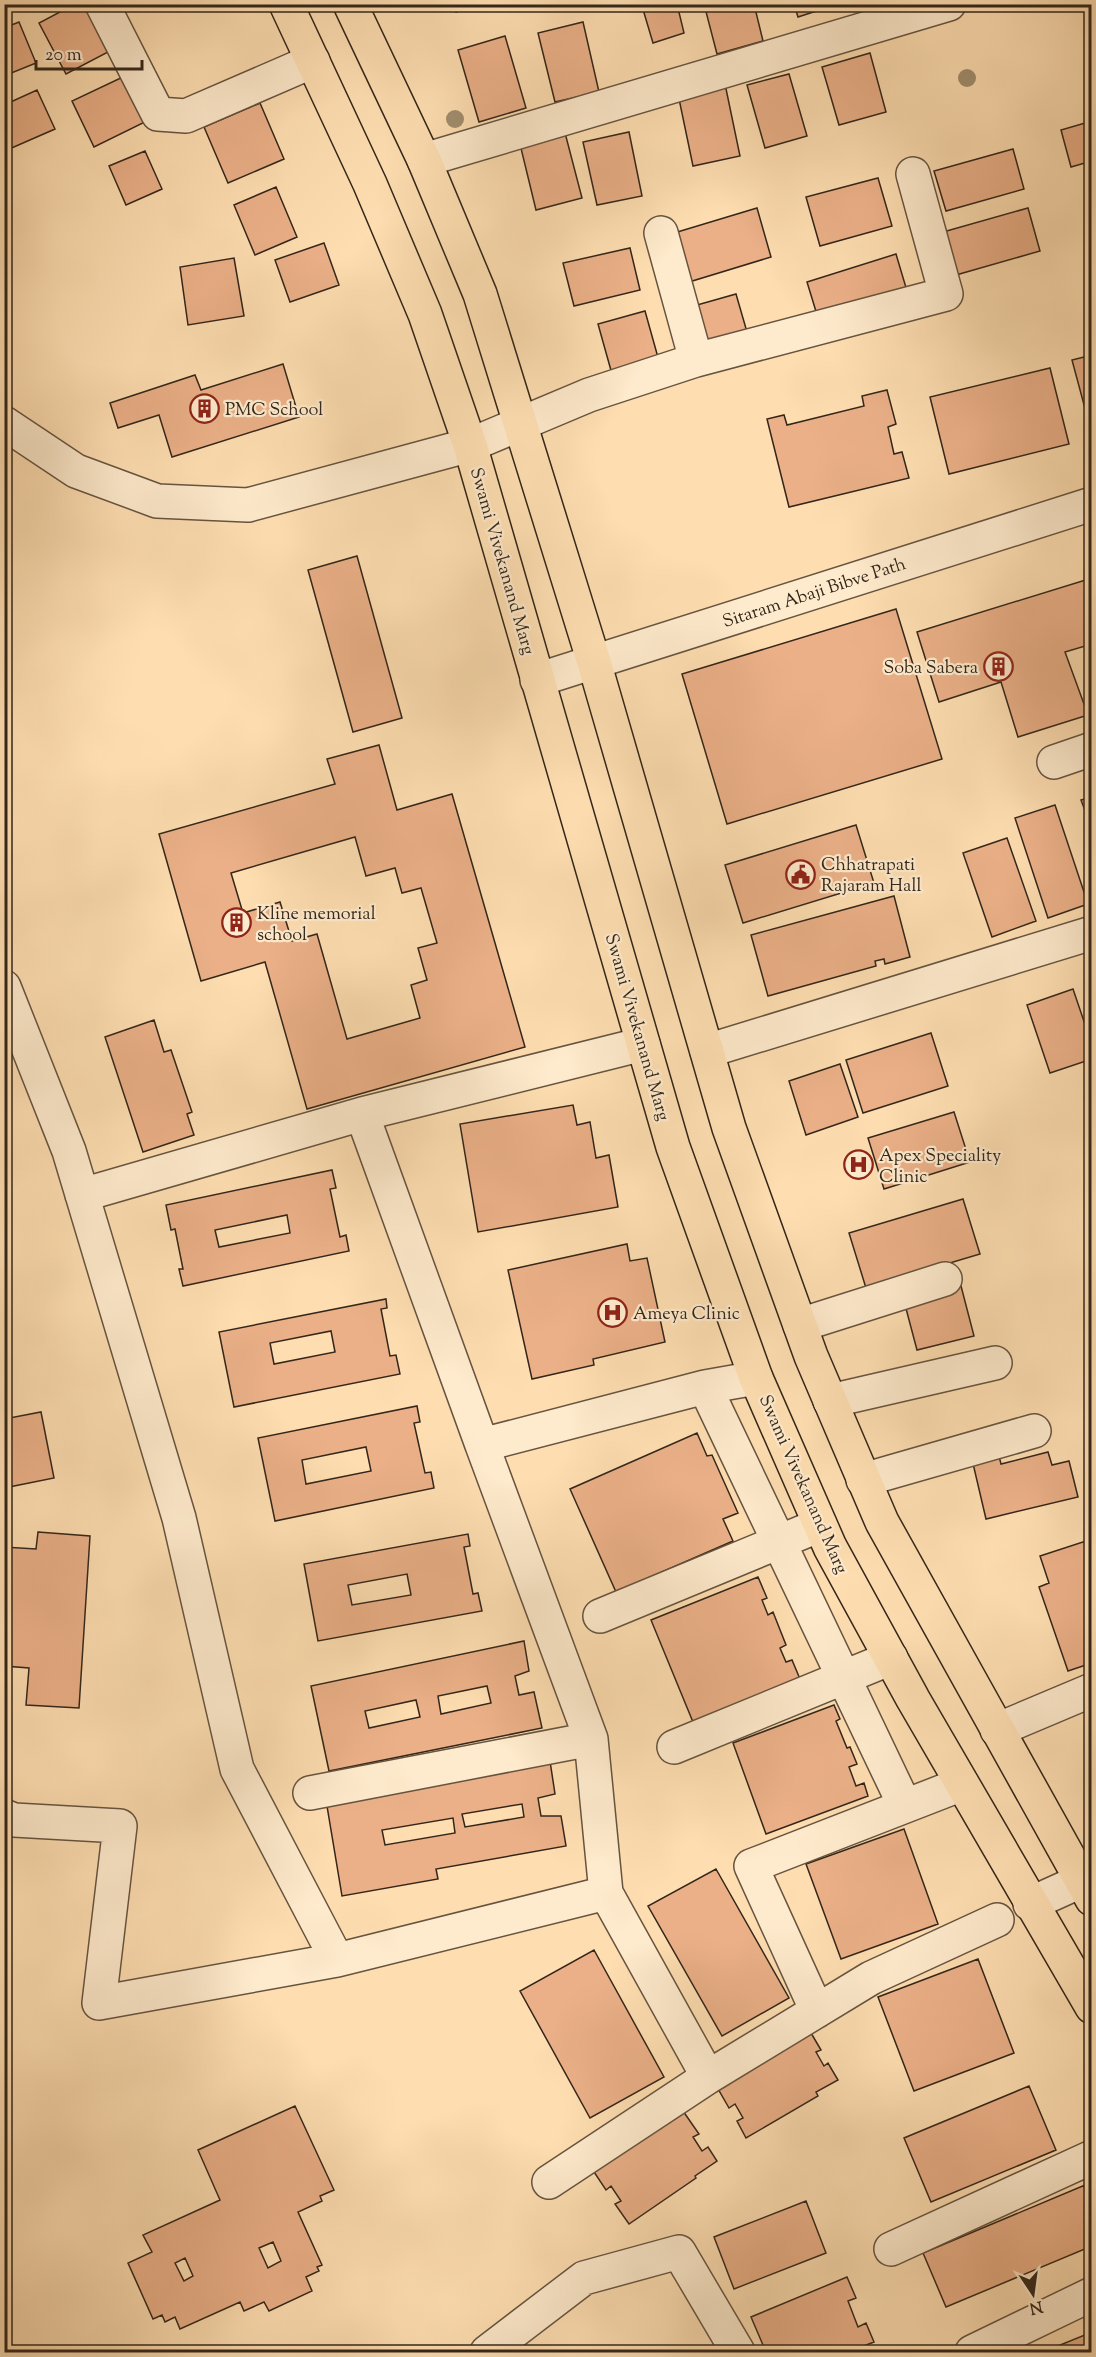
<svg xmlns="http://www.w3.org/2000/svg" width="1096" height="2357" viewBox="0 0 1096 2357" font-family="'Sorts Mill Goudy',serif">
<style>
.building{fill:#ebb088;stroke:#33261a;stroke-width:1.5;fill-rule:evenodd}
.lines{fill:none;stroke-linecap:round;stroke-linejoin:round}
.minor-casing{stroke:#665440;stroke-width:36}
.major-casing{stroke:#33261a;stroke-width:36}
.minor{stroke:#feeacc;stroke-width:33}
.major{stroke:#fedeb1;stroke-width:33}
.tree{fill:#a18e6e}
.labels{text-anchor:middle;stroke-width:4.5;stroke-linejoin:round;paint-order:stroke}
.poi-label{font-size:18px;fill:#33261a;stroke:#feeacc;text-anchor:start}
.street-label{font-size:18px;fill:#33261a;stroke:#feeacc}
</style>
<rect width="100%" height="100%" fill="#fedeb1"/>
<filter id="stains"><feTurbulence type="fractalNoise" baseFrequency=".00333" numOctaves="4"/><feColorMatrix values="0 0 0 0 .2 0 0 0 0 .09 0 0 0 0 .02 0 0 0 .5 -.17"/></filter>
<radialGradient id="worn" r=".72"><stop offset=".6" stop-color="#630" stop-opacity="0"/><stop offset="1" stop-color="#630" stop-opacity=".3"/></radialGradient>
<path class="building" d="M 75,4 L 86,4 L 110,51 L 66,74 L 39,23 Z
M 453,4 L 480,4 L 456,12 Z
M 651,4 L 677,4 L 684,33 L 653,43 L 642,6 Z
M 704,4 L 754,4 L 763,41 L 717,54 Z
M 794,4 L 838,4 L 798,17 Z
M 19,22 L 36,63 L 4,76 L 4,28 Z
M 583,22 L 599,92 L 555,102 L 538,33 Z
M 505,36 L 526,108 L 479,122 L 458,50 Z
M 870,53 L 886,112 L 839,125 L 822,67 Z
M 789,74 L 807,136 L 765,148 L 747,85 Z
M 127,75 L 149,120 L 94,147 L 72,101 Z
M 725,84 L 740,156 L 693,166 L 678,94 Z
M 37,90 L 55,129 L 7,150 L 4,144 L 4,105 Z
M 260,103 L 284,159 L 228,183 L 204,127 Z
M 1092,121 L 1092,161 L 1071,167 L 1061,130 Z
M 564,129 L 582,198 L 536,210 L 519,140 Z
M 629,132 L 642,196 L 597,205 L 583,142 Z
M 1013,149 L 1024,189 L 946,211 L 934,171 Z
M 145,151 L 162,189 L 126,205 L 109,166 Z
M 878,178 L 892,226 L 820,246 L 806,197 Z
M 276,187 L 297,237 L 255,255 L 234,205 Z
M 757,208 L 771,257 L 689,282 L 674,233 Z
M 1028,208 L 1040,251 L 956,275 L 943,232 Z
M 324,243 L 339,285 L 290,302 L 275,260 Z
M 630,248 L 640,290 L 574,306 L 563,263 Z
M 896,254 L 907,291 L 818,318 L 807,282 Z
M 234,258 L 244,316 L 188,325 L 180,267 Z
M 736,294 L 747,332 L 707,343 L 697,305 Z
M 645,311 L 659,361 L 612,374 L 598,324 Z
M 1092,355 L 1092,415 L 1087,416 L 1072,360 Z
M 283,364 L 299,417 L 172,457 L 159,415 L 118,428 L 110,403 L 195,375 L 201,390 Z
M 1050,368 L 1069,444 L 949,474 L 930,397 Z
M 887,390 L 896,424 L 888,427 L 894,454 L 902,452 L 909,478 L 789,507 L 767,419 L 784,415 L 787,425 L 864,406 L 862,396 Z
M 357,556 L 402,718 L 353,732 L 308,570 Z
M 1092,578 L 1092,644 L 1065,652 L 1088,715 L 1018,737 L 1001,682 L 939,702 L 917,632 Z
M 896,609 L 942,759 L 727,824 L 682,674 Z
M 379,745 L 397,810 L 452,794 L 525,1047 L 307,1109 L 265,962 L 201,981 L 159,834 L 335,784 L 327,759 ZM 355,837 L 366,876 L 395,868 L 402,893 L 421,888 L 437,943 L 418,948 L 427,980 L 411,985 L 420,1018 L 347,1039 L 317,934 L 292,941 L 280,902 L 243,913 L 231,873 Z
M 1092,797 L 1092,829 L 1081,800 Z
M 1055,805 L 1088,904 L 1048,918 L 1015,818 Z
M 856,825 L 874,883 L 743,923 L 725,865 Z
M 1007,838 L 1036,921 L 992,937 L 963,853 Z
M 894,896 L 910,957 L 885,964 L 884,959 L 875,961 L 876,966 L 768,996 L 751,935 Z
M 1073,989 L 1092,1045 L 1092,1059 L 1050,1073 L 1027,1005 Z
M 154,1020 L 164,1052 L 171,1050 L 192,1112 L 187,1114 L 194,1135 L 143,1152 L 105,1037 Z
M 931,1033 L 948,1086 L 863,1113 L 846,1060 Z
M 840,1064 L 858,1117 L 806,1135 L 789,1081 Z
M 573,1105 L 577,1125 L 590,1122 L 596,1158 L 609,1155 L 618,1207 L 478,1232 L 460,1124 Z
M 954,1112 L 970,1162 L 884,1189 L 868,1138 Z
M 332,1170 L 336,1188 L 330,1189 L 340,1237 L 346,1235 L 349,1251 L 183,1286 L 179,1269 L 183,1269 L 175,1229 L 171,1230 L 166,1205 ZM 287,1215 L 290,1233 L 219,1247 L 215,1230 Z
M 963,1199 L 980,1254 L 866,1288 L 849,1233 Z
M 627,1244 L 630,1261 L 647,1258 L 665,1342 L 593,1359 L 594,1365 L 532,1379 L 508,1270 Z
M 961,1286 L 974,1336 L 917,1350 L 904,1301 Z
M 386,1299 L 387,1308 L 381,1309 L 390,1356 L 396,1355 L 400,1374 L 234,1407 L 219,1332 ZM 331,1331 L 335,1352 L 274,1364 L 270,1343 Z
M 417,1406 L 420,1422 L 414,1423 L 425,1473 L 431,1472 L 434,1488 L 275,1521 L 258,1438 ZM 366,1447 L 371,1471 L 306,1484 L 302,1460 Z
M 41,1412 L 54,1478 L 4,1488 L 4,1419 Z
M 697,1433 L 707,1456 L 712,1455 L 738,1513 L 723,1519 L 733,1541 L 616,1592 L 570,1489 Z
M 997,1448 L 1001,1464 L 1048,1452 L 1052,1465 L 1069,1461 L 1078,1497 L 986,1519 L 971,1455 Z
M 38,1532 L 90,1536 L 79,1708 L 26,1705 L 29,1668 L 4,1666 L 4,1547 L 36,1549 Z
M 468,1534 L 470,1546 L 464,1547 L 473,1594 L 478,1593 L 482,1611 L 318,1641 L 304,1564 ZM 407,1574 L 411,1595 L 352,1605 L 348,1585 Z
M 1092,1539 L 1092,1663 L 1068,1671 L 1039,1587 L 1049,1583 L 1040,1556 Z
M 758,1577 L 767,1598 L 762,1600 L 768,1615 L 773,1612 L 786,1645 L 780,1648 L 786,1662 L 792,1660 L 800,1679 L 693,1722 L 651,1620 Z
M 524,1641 L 529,1671 L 515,1676 L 519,1695 L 534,1692 L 542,1728 L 329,1771 L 311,1686 ZM 487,1686 L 491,1703 L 441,1714 L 438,1696 ZM 416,1700 L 420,1717 L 369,1728 L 365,1711 Z
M 834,1705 L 840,1719 L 836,1721 L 847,1748 L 850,1747 L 857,1764 L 849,1767 L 856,1786 L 864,1783 L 868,1796 L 766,1834 L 733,1743 Z
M 550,1761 L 555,1794 L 538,1798 L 541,1816 L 561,1816 L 566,1846 L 436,1869 L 438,1879 L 342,1896 L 326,1800 ZM 522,1804 L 524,1817 L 465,1827 L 462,1814 ZM 453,1818 L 455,1833 L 385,1845 L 382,1830 Z
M 904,1829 L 938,1924 L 841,1959 L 806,1864 Z
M 716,1869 L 789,1998 L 722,2036 L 648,1906 Z
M 594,1950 L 664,2077 L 590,2118 L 520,1991 Z
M 978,1959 L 1014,2053 L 914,2091 L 878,1997 Z
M 811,2033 L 821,2050 L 816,2052 L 824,2066 L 828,2063 L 838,2080 L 816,2092 L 818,2096 L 746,2138 L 737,2121 L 743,2118 L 735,2104 L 729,2108 L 717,2087 Z
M 1029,2086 L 1056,2150 L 931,2202 L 904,2138 Z
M 295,2106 L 334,2190 L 320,2196 L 322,2201 L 298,2212 L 322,2265 L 317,2267 L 319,2271 L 306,2277 L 312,2291 L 269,2311 L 264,2302 L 244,2311 L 240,2302 L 180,2329 L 175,2317 L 165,2322 L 162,2315 L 153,2319 L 128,2263 L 152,2252 L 143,2235 L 220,2200 L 198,2150 ZM 273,2242 L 281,2261 L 268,2268 L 259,2248 ZM 185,2258 L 193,2276 L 184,2281 L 175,2263 Z
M 683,2111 L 699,2134 L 693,2137 L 702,2151 L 708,2147 L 717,2161 L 695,2176 L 696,2178 L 629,2224 L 615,2204 L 621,2201 L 611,2186 L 606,2190 L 594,2172 Z
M 1085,2185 L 1092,2201 L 1092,2246 L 946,2307 L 923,2253 Z
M 806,2201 L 826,2253 L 734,2289 L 714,2237 Z
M 847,2277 L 856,2298 L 848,2301 L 858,2327 L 866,2323 L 874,2342 L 848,2352 L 766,2352 L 751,2317 Z
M 1092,2332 L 1092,2352 L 1043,2352 Z"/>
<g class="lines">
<defs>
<path id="minor" d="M 102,4 L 158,114 L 186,116 L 313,61
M 424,160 L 949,4
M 661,233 L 696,360
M 4,423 L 76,471 L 157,501 L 248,505 L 470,445 L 589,395 L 696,360 L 946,294 L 913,174
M 537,680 L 1092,504
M 1054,762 L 1092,749
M 4,987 L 69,1151 L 179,1518 L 237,1769 L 337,1960 L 606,1893 L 708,2077 L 871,1978 L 997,1920
M 707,1051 L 1092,933
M 362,1114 L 482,1445
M 82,1195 L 362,1114 L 643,1044
M 800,1325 L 945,1279
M 705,1387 L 904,1804
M 830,1401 L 995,1363
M 863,1480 L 1034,1431
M 600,1616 L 820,1525
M 997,1730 L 1092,1690
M 674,1747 L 891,1658
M 310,1793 L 591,1739
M 4,1816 L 14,1820 L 120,1826 L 99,2003 L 337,1960
M 606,1893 L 591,1739 L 482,1445 L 705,1387 L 756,1378
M 1030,1904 L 1092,1876
M 817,2011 L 751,1866 L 962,1784
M 549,2182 L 708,2077
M 891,2249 L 1092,2157
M 487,2352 L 584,2278 L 679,2252 L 738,2352
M 972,2352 L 1092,2294"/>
<path id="major" d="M 286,4 L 370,184 L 425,314 L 470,445 L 673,1147 L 756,1378 L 830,1547 L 913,1699 L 1092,2007
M 350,4 L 424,160 L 480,294 L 594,662 L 729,1128 L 811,1356 L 882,1522 L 1092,1899"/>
</defs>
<use href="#minor" class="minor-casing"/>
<use href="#major" class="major-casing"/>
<use href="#minor" class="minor"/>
<use href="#major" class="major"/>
</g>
<g class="tree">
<circle cx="967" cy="78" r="9"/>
<circle cx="455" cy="119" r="9"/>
</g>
<defs>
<symbol id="building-ring" viewBox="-11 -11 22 22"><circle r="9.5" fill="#feeacc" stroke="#8f2418" stroke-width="1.5"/><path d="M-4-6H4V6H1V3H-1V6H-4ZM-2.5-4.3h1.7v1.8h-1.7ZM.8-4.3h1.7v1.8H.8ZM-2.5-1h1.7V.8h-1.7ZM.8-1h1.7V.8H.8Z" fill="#8f2418"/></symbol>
<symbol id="civic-ring" viewBox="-11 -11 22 22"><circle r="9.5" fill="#feeacc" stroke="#8f2418" stroke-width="1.5"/><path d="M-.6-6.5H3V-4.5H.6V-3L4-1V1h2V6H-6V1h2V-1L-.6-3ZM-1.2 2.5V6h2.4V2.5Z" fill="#8f2418"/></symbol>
<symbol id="hospital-ring" viewBox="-11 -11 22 22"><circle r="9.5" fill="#feeacc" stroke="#8f2418" stroke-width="1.5"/><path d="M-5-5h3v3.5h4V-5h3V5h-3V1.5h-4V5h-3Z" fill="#8f2418"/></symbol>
</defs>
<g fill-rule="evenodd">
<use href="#building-ring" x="188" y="392" width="33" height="33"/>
<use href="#building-ring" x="982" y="650" width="33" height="33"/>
<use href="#civic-ring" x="784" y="858" width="33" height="33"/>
<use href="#building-ring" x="220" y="906" width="33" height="33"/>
<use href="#hospital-ring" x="842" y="1148" width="33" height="33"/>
<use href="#hospital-ring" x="596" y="1296" width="33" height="33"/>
</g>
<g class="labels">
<g class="poi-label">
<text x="225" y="415">PMC School</text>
<text x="978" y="673" text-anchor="end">Soba Sabera</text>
<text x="821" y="870">Chhatrapati<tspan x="821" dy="21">Rajaram Hall</tspan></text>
<text x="257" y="919">Kline memorial<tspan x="257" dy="21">school</tspan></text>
<text x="879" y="1161">Apex Speciality<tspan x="879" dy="21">Clinic</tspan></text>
<text x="633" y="1319">Ameya Clinic</text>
</g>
<g class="street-label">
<text transform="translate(503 561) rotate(74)" y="6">Swami Vivekanand Marg</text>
<text transform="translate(814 592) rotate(-18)" y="6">Sitaram Abaji Bibve Path</text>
<text transform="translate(638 1027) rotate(74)" y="6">Swami Vivekanand Marg</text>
<text transform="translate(804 1484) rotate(66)" y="6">Swami Vivekanand Marg</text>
</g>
</g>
<rect width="1096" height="2357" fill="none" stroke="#fedeb1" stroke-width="24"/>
<rect x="6" y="6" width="1084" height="2345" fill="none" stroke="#33261a" stroke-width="3"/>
<rect x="12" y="12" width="1072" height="2333" fill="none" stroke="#33261a" stroke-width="1.5"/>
<g transform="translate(1033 2294) rotate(167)" stroke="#feeacc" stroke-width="4.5" paint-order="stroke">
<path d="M0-4.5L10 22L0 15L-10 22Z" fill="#33261a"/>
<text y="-9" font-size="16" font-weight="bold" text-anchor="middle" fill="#33261a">N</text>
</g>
<path d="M36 60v9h106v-9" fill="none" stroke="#33261a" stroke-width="3"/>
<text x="45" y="60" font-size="18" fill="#33261a" stroke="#feeacc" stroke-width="4.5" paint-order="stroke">20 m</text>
<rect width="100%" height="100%" filter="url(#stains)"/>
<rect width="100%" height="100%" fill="url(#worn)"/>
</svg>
